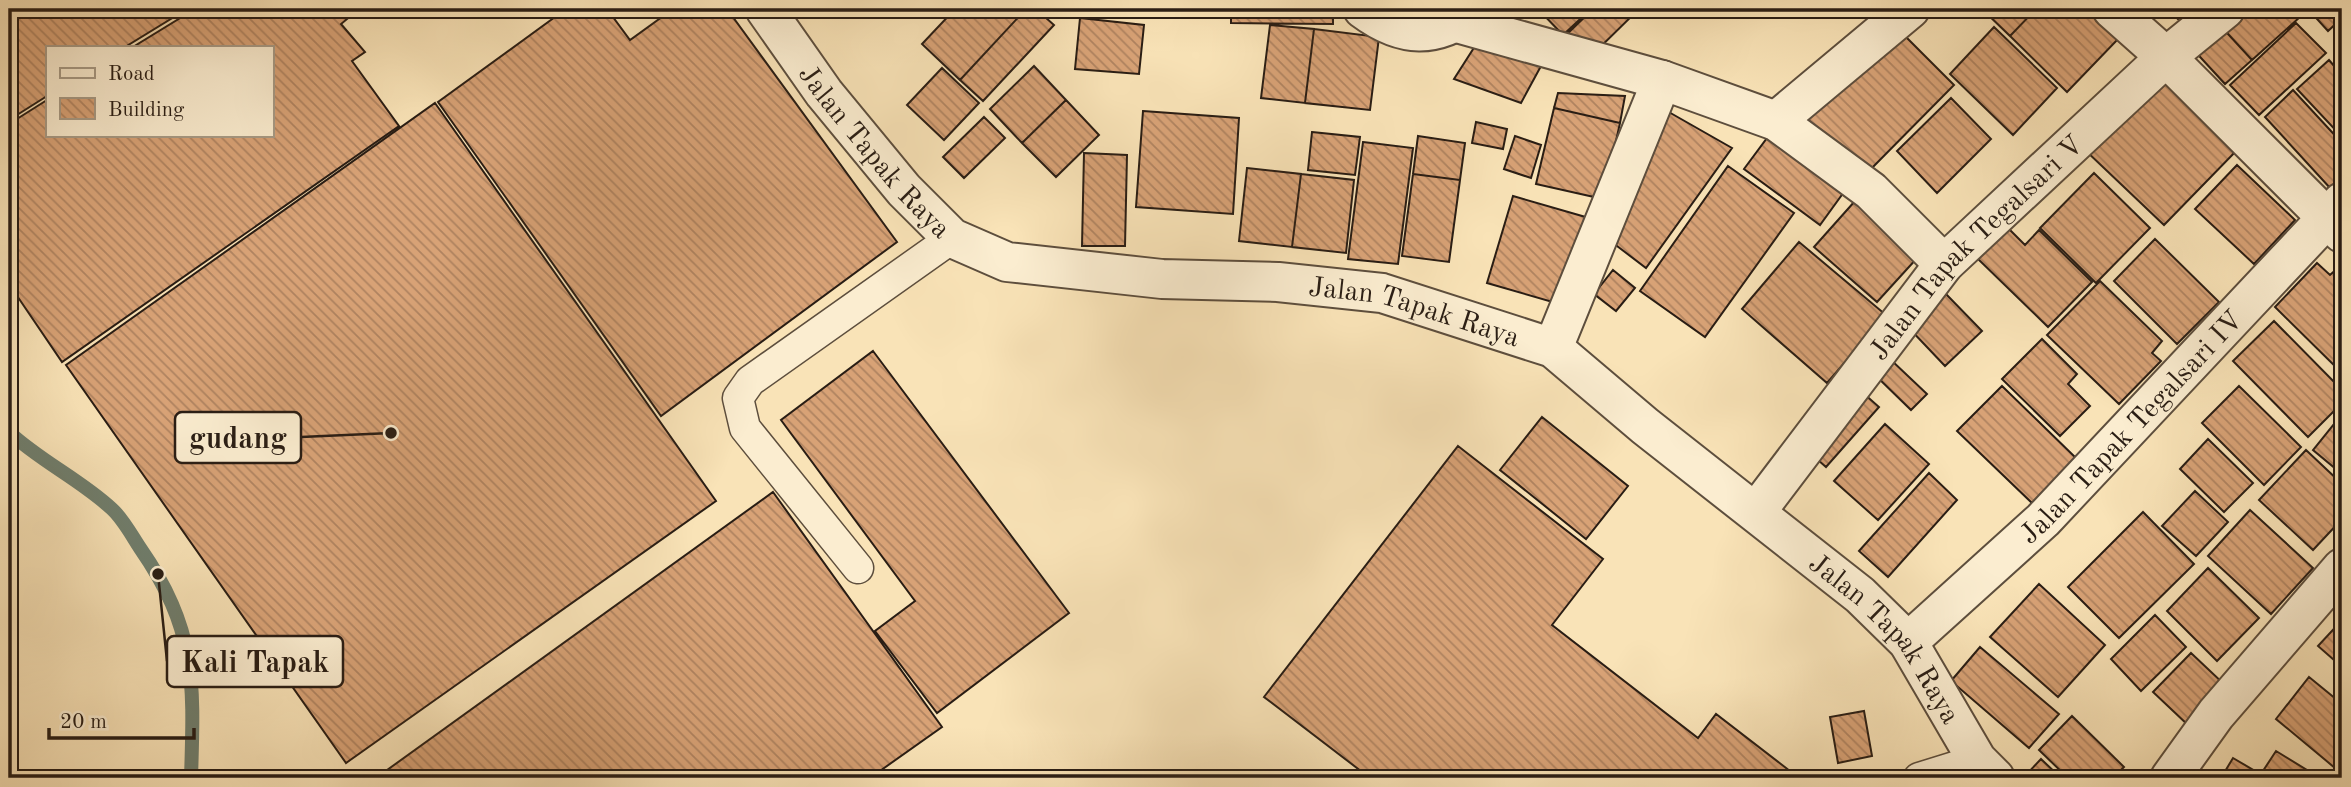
<svg xmlns="http://www.w3.org/2000/svg" width="2351" height="787" viewBox="0 0 2351 787" font-family="'Old Standard TT',serif">
<style>
.lines{fill:none;stroke-linecap:round;stroke-linejoin:round}
.stream{stroke:#707e6d;stroke-width:14}
.building{fill:url(#building-back-hatch);stroke:#291d14;stroke-width:2}
.service-casing{stroke:#5d4e3d;stroke-width:33}
.minor-casing{stroke:#5d4e3d;stroke-width:42}
.service{stroke:#fbedd0;stroke-width:30}
.minor{stroke:#fbedd0;stroke-width:38}
.labels{text-anchor:middle;stroke-width:6;stroke-linejoin:round;paint-order:stroke}
.street-label{font-size:28px;fill:#291d14;stroke:#fbedd0}
.leader{fill:none;stroke:#291d14;stroke-width:2.5}
.callout-dot{fill:#291d14;stroke:#fbedd0;stroke-width:2.5}
.callout{fill:#fbedd0;stroke:#291d14;stroke-width:2.5}
.callout-label{font-size:30px;text-anchor:middle;font-weight:bold;fill:#291d14}
</style>
<defs>
<pattern id="building-back-hatch" width="6" height="6" patternUnits="userSpaceOnUse" patternTransform="scale(1.75)"><rect width="6" height="6" fill="#d8a276"/><path d="M-1 5l2 2M0 0l6 6M5-1l2 2" fill="none" stroke="#af8360"/></pattern>
</defs>
<rect width="100%" height="100%" fill="#f9e3b7"/>
<filter id="stains"><feTurbulence type="fractalNoise" baseFrequency=".00286" numOctaves="4"/><feColorMatrix values="0 0 0 0 .2 0 0 0 0 .09 0 0 0 0 .02 0 0 0 .5 -.17"/></filter>
<radialGradient id="worn" r=".72"><stop offset=".6" stop-color="#630" stop-opacity="0"/><stop offset="1" stop-color="#630" stop-opacity=".3"/></radialGradient>
<g class="lines">
<path class="stream" d="M 9,432 C 40,461 81,480 112,509 C 123,519 132,536 140,548 C 197,630 194,683 191,778"/>
</g>
<path class="building" d="M 9,9 L 187,9 L 125,47 L 47,47 L 47,96 L 9,120 Z
M 195,9 L 359,9 L 341,24 L 365,52 L 352,61 L 399,126 L 62,362 L 9,284 L 9,124 L 47,100 L 47,135 L 271,135 L 271,47 L 133,47 Z
M 566,9 L 607,9 L 630,40 L 673,9 L 727,9 L 897,242 L 661,416 L 438,102 Z
M 955,9 L 1026,9 L 960,80 L 922,44 Z
M 1026,9 L 1036,9 L 1054,25 L 983,101 L 960,80 Z
M 1231,9 L 1333,9 L 1333,24 L 1231,23 Z
M 1538,9 L 1591,9 L 1563,35 Z
M 1593,9 L 1637,11 L 1587,60 L 1564,37 Z
M 1982,9 L 2036,9 L 2010,36 Z
M 2036,9 L 2089,9 L 2119,38 L 2067,92 L 2010,36 Z
M 2167,9 L 2187,9 L 2178,19 Z
M 2232,9 L 2293,9 L 2300,17 L 2252,60 L 2217,22 Z
M 2308,9 L 2342,9 L 2342,18 L 2328,31 Z
M 1080,18 L 1144,25 L 1139,74 L 1075,69 Z
M 2217,22 L 2252,60 L 2225,84 L 2190,46 Z
M 2296,23 L 2326,53 L 2259,115 L 2230,85 Z
M 1270,25 L 1314,29 L 1305,103 L 1261,98 Z
M 1895,26 L 1954,85 L 1864,176 L 1804,116 Z
M 1994,27 L 2057,88 L 2013,135 L 1950,74 Z
M 1314,29 L 1379,37 L 1370,110 L 1305,103 Z
M 1477,43 L 1541,66 L 1521,103 L 1454,79 Z
M 2329,60 L 2342,75 L 2342,137 L 2297,89 Z
M 1034,66 L 1066,100 L 1022,143 L 990,109 Z
M 942,68 L 979,103 L 944,140 L 907,105 Z
M 2164,71 L 2240,147 L 2164,225 L 2085,150 Z
M 2293,90 L 2342,143 L 2342,179 L 2331,189 L 2265,117 Z
M 1558,93 L 1625,96 L 1620,123 L 1554,108 Z
M 1951,98 L 1991,139 L 1937,193 L 1897,151 Z
M 1066,100 L 1099,135 L 1056,177 L 1022,143 Z
M 435,103 L 716,501 L 346,763 L 66,365 Z
M 1554,108 L 1620,123 L 1603,199 L 1536,184 Z
M 1143,111 L 1239,118 L 1233,214 L 1136,207 Z
M 1667,111 L 1732,148 L 1646,268 L 1613,243 Z
M 984,117 L 1005,138 L 964,178 L 943,157 Z
M 1476,122 L 1507,129 L 1503,149 L 1472,143 Z
M 1773,130 L 1849,185 L 1820,225 L 1744,169 Z
M 1312,132 L 1360,137 L 1355,175 L 1308,170 Z
M 1418,136 L 1465,143 L 1460,180 L 1413,174 Z
M 1515,136 L 1541,145 L 1531,178 L 1504,169 Z
M 1363,142 L 1413,148 L 1398,264 L 1348,259 Z
M 1084,153 L 1127,155 L 1125,246 L 1082,246 Z
M 2237,165 L 2295,220 L 2254,264 L 2195,209 Z
M 1728,166 L 1794,213 L 1705,337 L 1640,291 Z
M 1247,168 L 1301,174 L 1292,247 L 1239,241 Z
M 2094,173 L 2150,228 L 2096,283 L 2040,228 Z
M 1301,174 L 1354,180 L 1346,253 L 1292,247 Z
M 1413,174 L 1460,180 L 1449,262 L 1402,256 Z
M 1513,196 L 1589,218 L 1563,305 L 1487,283 Z
M 1855,201 L 1918,257 L 1877,302 L 1814,247 Z
M 2008,228 L 2025,245 L 2039,230 L 2092,282 L 2048,327 L 1978,259 Z
M 2155,239 L 2219,302 L 2177,344 L 2114,281 Z
M 1799,242 L 1886,315 L 1827,383 L 1742,309 Z
M 2317,263 L 2330,275 L 2340,266 L 2342,269 L 2342,373 L 2275,307 Z
M 1613,270 L 1635,288 L 1616,311 L 1594,294 Z
M 2100,281 L 2162,341 L 2152,353 L 2161,361 L 2119,404 L 2047,335 Z
M 1944,292 L 1982,331 L 1945,366 L 1907,326 Z
M 2274,321 L 2342,390 L 2342,403 L 2308,437 L 2233,361 Z
M 2042,339 L 2077,374 L 2068,384 L 2090,406 L 2060,436 L 2002,379 Z
M 873,351 L 1069,613 L 937,713 L 875,631 L 915,601 L 781,420 Z
M 1890,359 L 1927,394 L 1911,410 L 1875,375 Z
M 2002,386 L 2076,458 L 2032,503 L 1957,431 Z
M 2239,386 L 2301,447 L 2264,485 L 2202,423 Z
M 1862,392 L 1879,407 L 1826,467 L 1809,452 Z
M 2342,414 L 2342,474 L 2313,450 Z
M 1542,417 L 1628,486 L 1586,539 L 1500,470 Z
M 1885,424 L 1929,464 L 1878,520 L 1834,481 Z
M 2208,439 L 2253,483 L 2224,512 L 2180,469 Z
M 1458,446 L 1603,559 L 1552,625 L 1698,738 L 1716,714 L 1799,778 L 1370,778 L 1264,697 Z
M 2306,450 L 2342,484 L 2342,519 L 2313,550 L 2259,500 Z
M 1929,473 L 1957,500 L 1888,577 L 1859,551 Z
M 2195,491 L 2228,522 L 2196,556 L 2162,526 Z
M 773,492 L 942,727 L 870,778 L 376,778 Z
M 2250,510 L 2313,568 L 2271,614 L 2208,556 Z
M 2143,512 L 2194,564 L 2119,638 L 2068,587 Z
M 2208,568 L 2259,618 L 2217,661 L 2167,611 Z
M 2039,584 L 2105,645 L 2058,697 L 1990,637 Z
M 2155,615 L 2186,647 L 2141,691 L 2111,659 Z
M 2342,620 L 2342,667 L 2318,646 Z
M 1980,647 L 2059,714 L 2029,748 L 1951,681 Z
M 2191,653 L 2226,686 L 2188,725 L 2153,692 Z
M 2309,677 L 2342,704 L 2342,760 L 2335,768 L 2276,719 Z
M 1864,711 L 1872,756 L 1838,763 L 1830,717 Z
M 2072,716 L 2124,767 L 2113,778 L 2068,778 L 2039,750 Z
M 2276,751 L 2320,778 L 2268,778 L 2261,774 Z
M 2233,758 L 2267,778 L 2221,778 Z
M 2041,759 L 2061,778 L 2023,778 Z"/>
<g class="lines">
<defs>
<path id="service" d="M 858,568 L 745,428 L 738,398 L 750,381 L 952,238
M 1919,778 L 1977,760"/>
<g id="minor">
<path id="s1" d="M 765,9 L 824,93 L 904,190 L 952,238 L 1007,262 L 1162,279 L 1278,282 L 1382,293 L 1553,348 L 1645,426 L 1860,595 L 1908,642 L 1977,760 L 1995,778"/>
<path d="M 1363,9 C 1402,38 1436,40 1475,9"/>
<path d="M 2112,9 L 2166,57 L 2342,233"/>
<path d="M 1457,23 L 1662,80 L 1776,121 L 1871,191 L 1944,264"/>
<path d="M 1776,121 L 1910,9"/>
<path d="M 1553,348 L 1662,80"/>
<path id="s2" d="M 1756,512 L 1944,264 L 2166,57 L 2225,9"/>
<path id="s3" d="M 1908,642 L 2043,520 L 2342,202"/>
<path d="M 2170,778 L 2216,714 L 2342,568"/>
</g>
</defs>
<use href="#service" class="service-casing"/>
<use href="#minor" class="minor-casing"/>
<use href="#service" class="service"/>
<use href="#minor" class="minor"/>
</g>
<g class="labels">
<g class="street-label">
<text dy="10" stroke="none"><textPath href="#s1" startOffset="180">Jalan Tapak Raya</textPath></text>
<text dy="10" stroke="none"><textPath href="#s2" startOffset="345">Jalan Tapak Tegalsari V</textPath></text>
<text dy="10" stroke="none"><textPath href="#s1" startOffset="768">Jalan Tapak Raya</textPath></text>
<text dy="10" stroke="none"><textPath href="#s3" startOffset="310">Jalan Tapak Tegalsari IV</textPath></text>
<text dy="10" stroke="none"><textPath href="#s1" startOffset="1356">Jalan Tapak Raya</textPath></text>
</g>
</g>
<path class="leader" d="M391 433L301 437M158 574L167 661"/>
<g class="callout-dot">
<circle cx="391" cy="433" r="7"/>
<circle cx="158" cy="574" r="7"/>
</g>
<g class="callout">
<rect x="175" y="412" width="126" height="51" rx="7"/>
<rect x="167" y="636" width="176" height="51" rx="7"/>
</g>
<g class="callout-label">
<text x="238" y="448">gudang</text>
<text x="255" y="672">Kali Tapak</text>
</g>
<rect width="2351" height="787" fill="none" stroke="#f9e3b7" stroke-width="35"/>
<rect x="10" y="10" width="2330" height="766" fill="none" stroke="#291d14" stroke-width="3.5"/>
<rect x="18" y="18" width="2316" height="752" fill="none" stroke="#291d14" stroke-width="2"/>
<rect x="46" y="46" width="228" height="91" fill="#fbedd0" stroke="#a79a85" stroke-width="2"/>
<rect x="60" y="68" width="35" height="10" fill="#fbedd0" stroke="#a79a85" stroke-width="2"/>
<text x="108" y="80" font-size="21" fill="#291d14">Road</text>
<rect x="60" y="98" width="35" height="21" fill="url(#building-back-hatch)" stroke="#a79a85" stroke-width="2"/>
<text x="108" y="116" font-size="21" fill="#291d14">Building</text>
<path d="M49 728v10h145v-10" fill="none" stroke="#291d14" stroke-width="3.5"/>
<text x="60" y="728" font-size="21" fill="#291d14" stroke="#fbedd0" stroke-width="5" paint-order="stroke">20 m</text>
<rect width="100%" height="100%" filter="url(#stains)"/>
<rect width="100%" height="100%" fill="url(#worn)"/>
</svg>
